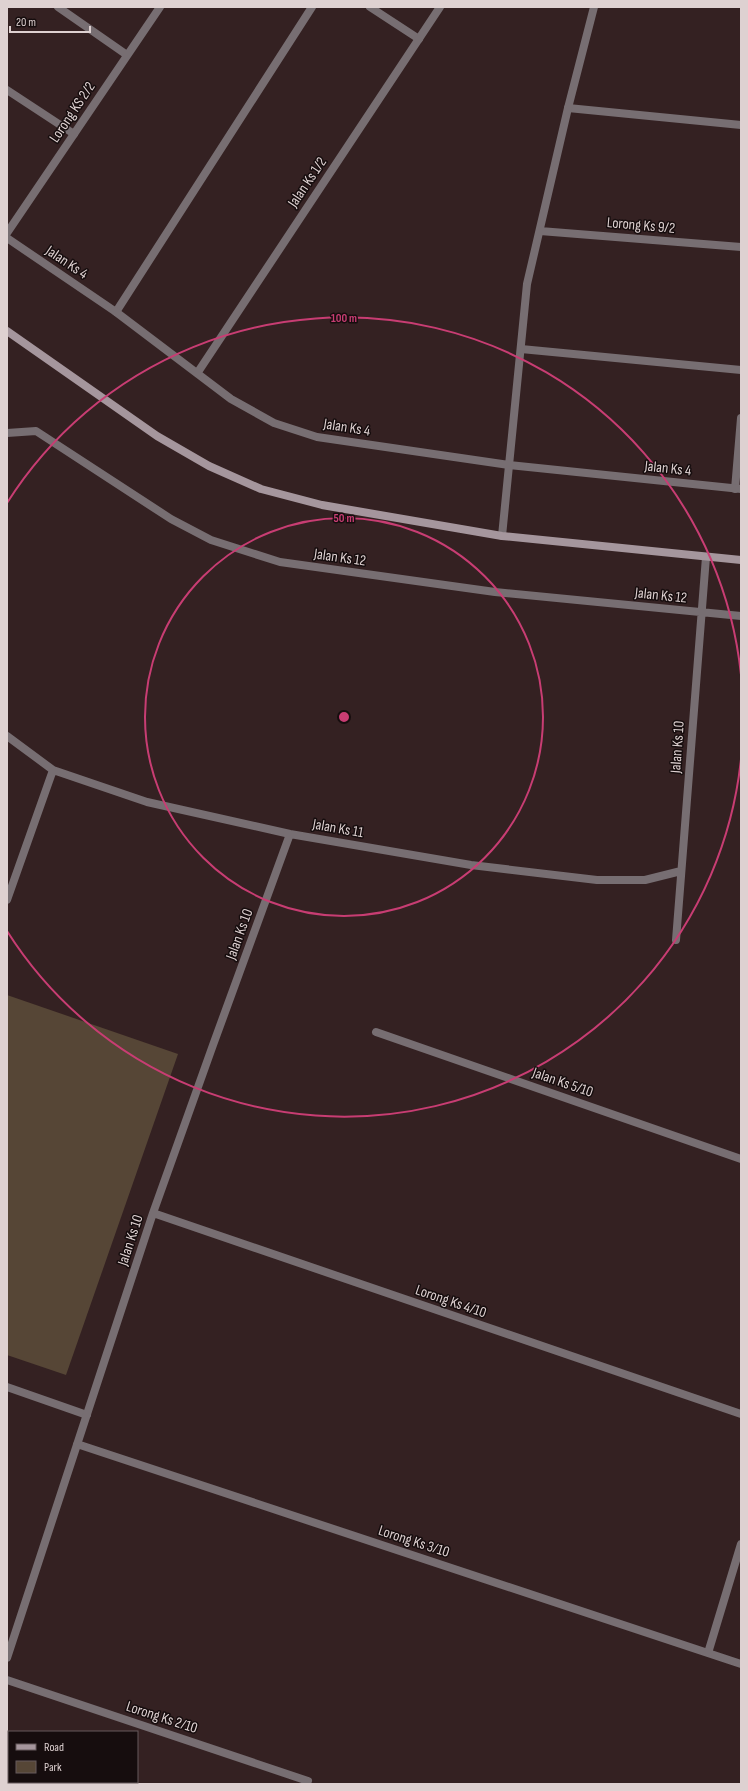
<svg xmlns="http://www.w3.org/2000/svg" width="748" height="1791" viewBox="0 0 748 1791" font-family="'Sofia Sans Condensed',sans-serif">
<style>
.green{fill:#564636}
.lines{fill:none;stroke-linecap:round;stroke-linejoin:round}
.lane{stroke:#776e72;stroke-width:8}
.street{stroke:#776e72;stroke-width:8}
.secondary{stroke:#a5969d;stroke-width:8}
.ring{fill:none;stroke:#c83d73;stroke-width:2}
.labels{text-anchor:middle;stroke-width:3;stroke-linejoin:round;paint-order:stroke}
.street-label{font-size:15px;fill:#ded1d1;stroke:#160d0e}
.centre{fill:#c83d73;stroke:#160d0e;stroke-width:2}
.ring-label{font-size:12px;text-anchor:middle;font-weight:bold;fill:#c83d73;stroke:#160d0e;stroke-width:3;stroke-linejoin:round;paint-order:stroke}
</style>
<rect width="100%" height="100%" fill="#342122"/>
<path class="green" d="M 7,995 L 178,1054 L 66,1375 L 7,1355 Z"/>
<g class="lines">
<path class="lane" d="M 370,7 L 419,39
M 7,90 L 74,134
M 568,108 L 741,125
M 116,312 L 312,7
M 521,349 L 741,370
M 735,489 L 741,418
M 7,1387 L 87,1415"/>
<path class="street" d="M 58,7 L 127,55
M 540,231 L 741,247
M 7,233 L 160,7
M 7,238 L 116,312 L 231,399 L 274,423 L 317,437 L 509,465 L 741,489
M 198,372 L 440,7
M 7,433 L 36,431 L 171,519 L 211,540 L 280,562 L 495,592 L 741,616
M 502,536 L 527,284 L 568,108 L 594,7
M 7,736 L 53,770 L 147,802 L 290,834 L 471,865 L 597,880 L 645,880 L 681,871
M 7,900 L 53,770
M 676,940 L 706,557
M 376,1032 L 741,1159
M 153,1213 L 741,1414
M 77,1444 L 741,1664
M 708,1653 L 741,1544
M 7,1658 L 153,1213 L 213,1045 L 290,834
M 7,1680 L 308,1781"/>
<path class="secondary" d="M 7,331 L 157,436 L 209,466 L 261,489 L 322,505 L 502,536 L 741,560"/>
</g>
<g class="ring">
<circle cx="344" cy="717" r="199"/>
<path d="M741 759A399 399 0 0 1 7 931M7 503A399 399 0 0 1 741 675"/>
</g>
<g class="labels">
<g class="street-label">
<text transform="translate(72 112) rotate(-56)" y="5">Lorong KS 2/2</text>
<text transform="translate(307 182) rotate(-56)" y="5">Jalan Ks 1/2</text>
<text transform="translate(641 225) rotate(5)" y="5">Lorong Ks 9/2</text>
<text transform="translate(67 262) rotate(34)" y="5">Jalan Ks 4</text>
<text transform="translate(347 427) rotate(9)" y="5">Jalan Ks 4</text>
<text transform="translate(668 468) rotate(6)" y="5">Jalan Ks 4</text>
<text transform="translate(340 557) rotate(8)" y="5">Jalan Ks 12</text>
<text transform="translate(661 595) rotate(6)" y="5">Jalan Ks 12</text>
<text transform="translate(677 747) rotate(-86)" y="5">Jalan Ks 10</text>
<text transform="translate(338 828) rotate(10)" y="5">Jalan Ks 11</text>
<text transform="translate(239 934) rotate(-70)" y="5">Jalan Ks 10</text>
<text transform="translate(563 1082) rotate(19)" y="5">Jalan Ks 5/10</text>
<text transform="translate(130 1240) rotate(-72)" y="5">Jalan Ks 10</text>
<text transform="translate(451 1301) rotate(19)" y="5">Lorong Ks 4/10</text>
<text transform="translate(414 1541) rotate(18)" y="5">Lorong Ks 3/10</text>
<text transform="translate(162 1717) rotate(18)" y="5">Lorong Ks 2/10</text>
</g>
</g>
<circle cx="344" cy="717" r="6" class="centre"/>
<g class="ring-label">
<text x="344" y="322">100 m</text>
<text x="344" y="522">50 m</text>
</g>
<rect width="748" height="1791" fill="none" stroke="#ded1d1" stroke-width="16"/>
<rect x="8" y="1731" width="130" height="52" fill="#160d0e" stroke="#665b5c"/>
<rect x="16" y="1744" width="20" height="6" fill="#a5969d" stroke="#665b5c"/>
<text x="44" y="1751" font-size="12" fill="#ded1d1">Road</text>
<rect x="16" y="1761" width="20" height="12" fill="#564636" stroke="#665b5c"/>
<text x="44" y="1771" font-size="12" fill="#ded1d1">Park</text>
<path d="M10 26v6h80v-6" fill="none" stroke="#ded1d1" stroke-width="2"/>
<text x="16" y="26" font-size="12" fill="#ded1d1" stroke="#160d0e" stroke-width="3" paint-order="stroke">20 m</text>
</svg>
